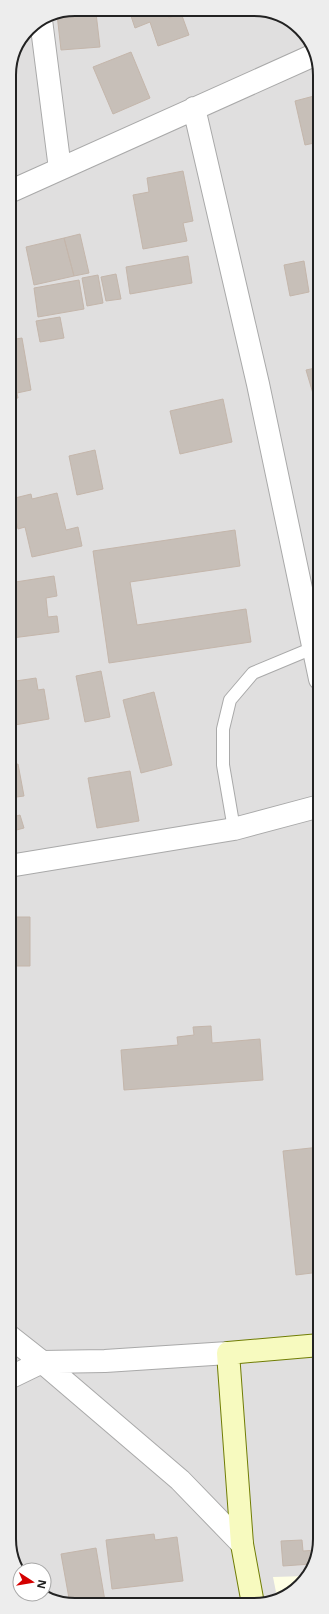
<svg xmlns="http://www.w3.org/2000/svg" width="329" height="1614" viewBox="0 0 329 1614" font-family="'Noto Sans',sans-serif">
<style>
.residential{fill:#e0dfdf}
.education{fill:#ffffe5}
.building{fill:#c7bfb8;stroke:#c4b6ab}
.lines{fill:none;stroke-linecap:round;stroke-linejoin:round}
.lane-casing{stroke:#a9a9a9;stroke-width:14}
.street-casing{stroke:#a9a9a9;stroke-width:24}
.secondary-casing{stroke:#707d05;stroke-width:24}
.lane{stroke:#fff;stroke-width:12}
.street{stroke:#fff;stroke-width:22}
.secondary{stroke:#f7fabf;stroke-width:22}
.rim{fill:none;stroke:#222;stroke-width:2}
</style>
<rect width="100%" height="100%" fill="#f2efe9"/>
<path class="residential" d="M 271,11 L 304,32 L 319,67 L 320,1543 L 303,1583 L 262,1604 L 62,1604 L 44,1593 L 44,1570 L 20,1570 L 10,1547 L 9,71 L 29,28 L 50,14 Z"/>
<path class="education" d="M 306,1576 L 303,1583 L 277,1597 L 273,1577 Z"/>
<path class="building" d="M 96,13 L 100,47 L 61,50 L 57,14 Z
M 130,13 L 167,13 L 169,18 L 181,13 L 189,35 L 158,46 L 150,22 L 135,28 Z
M 131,52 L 150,98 L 113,114 L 93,67 Z
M 314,96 L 319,119 L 319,142 L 305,145 L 295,101 Z
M 183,171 L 193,221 L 183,223 L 187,241 L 143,249 L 133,195 L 149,192 L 147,178 Z
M 80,234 L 89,273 L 74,276 L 64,238 Z
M 64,238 L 74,276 L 34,285 L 26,247 Z
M 317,255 L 320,255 L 320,267 Z
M 188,256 L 192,283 L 130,294 L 126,267 Z
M 304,261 L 309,292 L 290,296 L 284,265 Z
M 116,274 L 121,299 L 106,301 L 101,277 Z
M 98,275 L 103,303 L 87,306 L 82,278 Z
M 79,280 L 84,309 L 38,317 L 34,288 Z
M 60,317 L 64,338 L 40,342 L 36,321 Z
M 22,338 L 31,390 L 17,393 L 18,398 L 9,399 L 9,340 Z
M 320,367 L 320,417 L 306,370 Z
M 223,399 L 232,442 L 180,454 L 170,411 Z
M 95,450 L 103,489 L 77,495 L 69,456 Z
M 57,493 L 66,530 L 78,527 L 82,546 L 32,557 L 25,527 L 18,529 L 11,499 L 31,494 L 32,499 Z
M 235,530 L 240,566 L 130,582 L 137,625 L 246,609 L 251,642 L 109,663 L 93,551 Z
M 54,576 L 57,596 L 46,598 L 48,617 L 57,616 L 59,632 L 12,638 L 9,624 L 9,583 Z
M 101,671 L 110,717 L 85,722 L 76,676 Z
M 36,678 L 38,690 L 44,689 L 49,719 L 9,726 L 9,682 Z
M 154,692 L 172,765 L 141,773 L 123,700 Z
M 18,764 L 24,796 L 9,798 L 9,766 Z
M 130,771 L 139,821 L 97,828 L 88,778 Z
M 20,815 L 24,828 L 9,832 L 9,818 Z
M 9,917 L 30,917 L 30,966 L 16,966 L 16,1012 L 9,1012 Z
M 211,1026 L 212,1043 L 260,1039 L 263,1080 L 124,1090 L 121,1050 L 178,1045 L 177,1037 L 194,1035 L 193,1027 Z
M 320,1147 L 320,1272 L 296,1275 L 283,1151 Z
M 154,1534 L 155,1540 L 177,1537 L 183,1581 L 112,1589 L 106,1540 Z
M 302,1540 L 303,1551 L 317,1550 L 311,1564 L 283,1566 L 281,1541 Z
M 96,1548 L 105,1601 L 89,1604 L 70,1604 L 61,1554 Z"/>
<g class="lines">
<defs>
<path id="lane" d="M 234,829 L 223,765 L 223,729 L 230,700 L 253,673 L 313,648"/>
<path id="street" d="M 41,20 L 60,169
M 194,108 L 258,384 L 320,679
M 9,192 L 314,55
M 9,866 L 234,829 L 320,806
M 9,1336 L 42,1362 L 105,1361 L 228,1353
M 9,1378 L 42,1362 L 180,1480 L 242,1544"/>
<path id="secondary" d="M 253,1604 L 242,1544 L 228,1353 L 320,1345"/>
</defs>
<use href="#lane" class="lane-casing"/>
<use href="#street" class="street-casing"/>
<use href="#secondary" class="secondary-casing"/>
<use href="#lane" class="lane"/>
<use href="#street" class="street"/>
<use href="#secondary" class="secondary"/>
</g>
<path d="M0 0H329V1614H0ZM75 16H254A59 59 0 0 1 313 75V1539A59 59 0 0 1 254 1598H75A59 59 0 0 1 16 1539V75A59 59 0 0 1 75 16Z" fill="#ededed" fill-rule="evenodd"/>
<path class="rim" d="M75 16H254A59 59 0 0 1 313 75V1539A59 59 0 0 1 254 1598H75A59 59 0 0 1 16 1539V75A59 59 0 0 1 75 16Z"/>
<g transform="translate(32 1582) rotate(102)"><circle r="19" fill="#ffffff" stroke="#a7a7a7"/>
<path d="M0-3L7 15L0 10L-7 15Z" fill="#d40000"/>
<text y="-6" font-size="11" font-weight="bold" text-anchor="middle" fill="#222222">N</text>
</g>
</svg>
